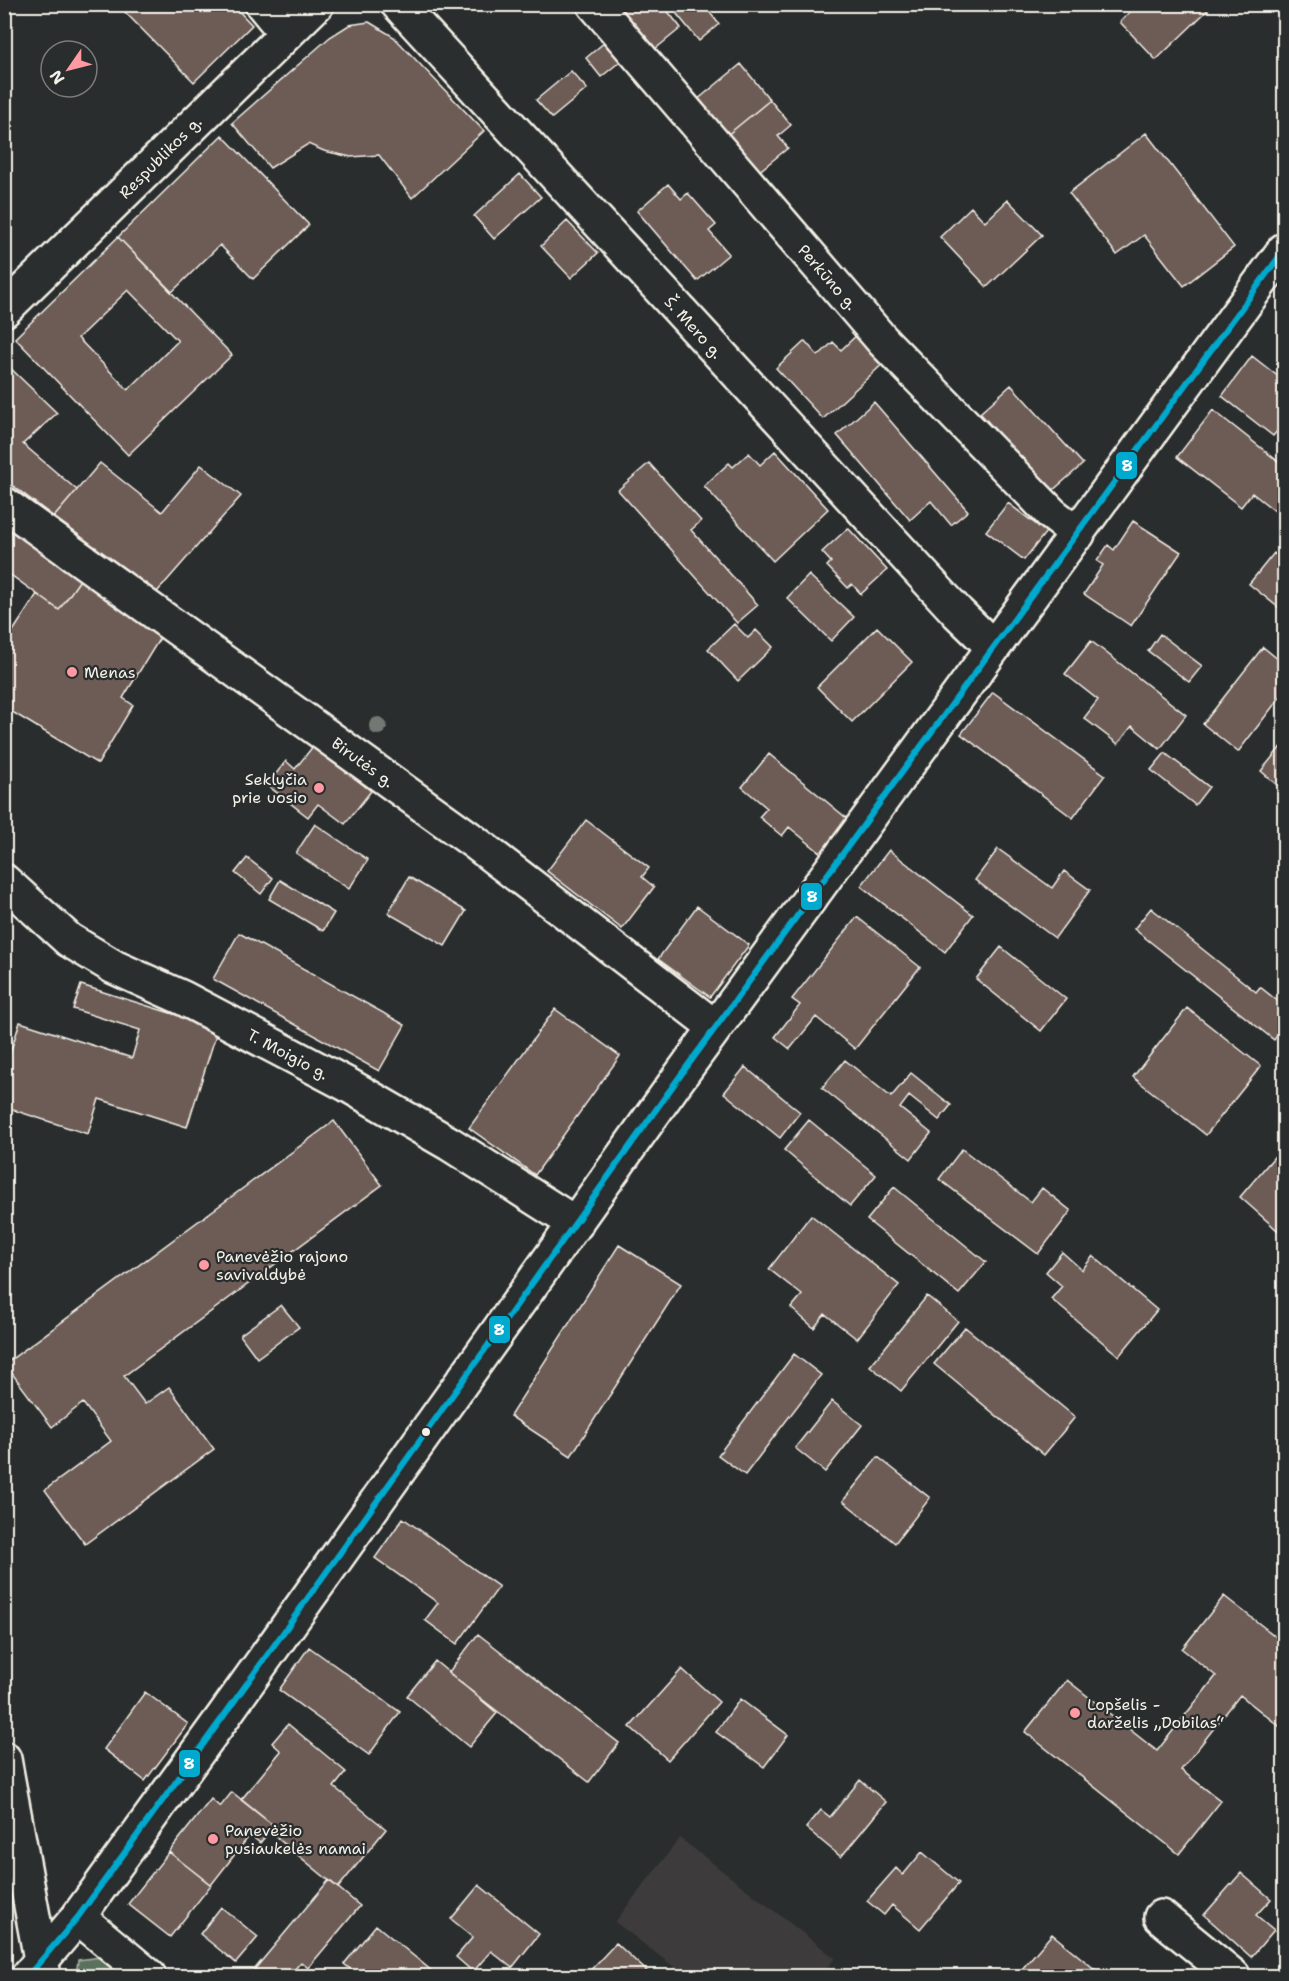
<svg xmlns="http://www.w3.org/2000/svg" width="1289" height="1981" viewBox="0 0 1289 1981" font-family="'Shantell Sans',sans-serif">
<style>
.built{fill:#3e3b3a}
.green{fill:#5a715d;stroke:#a7b1a2;stroke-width:1.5}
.building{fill:#6d5b56;stroke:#f4f1e8;stroke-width:1.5;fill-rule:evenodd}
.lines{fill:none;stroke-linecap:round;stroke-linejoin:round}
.street-casing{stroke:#f4f1e8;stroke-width:38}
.secondary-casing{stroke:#f4f1e8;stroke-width:38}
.street{stroke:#2a2d2e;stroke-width:33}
.secondary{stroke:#2a2d2e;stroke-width:33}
.bus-1-casing{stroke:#2a2d2e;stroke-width:10}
.bus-1{stroke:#00a9ce;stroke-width:6}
.tree{fill:#737972}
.poi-dot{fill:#ff9aa2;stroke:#2a2d2e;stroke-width:2}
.bus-dot{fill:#f4f1e8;stroke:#2a2d2e;stroke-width:2}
.labels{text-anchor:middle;stroke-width:4.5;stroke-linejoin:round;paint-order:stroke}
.street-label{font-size:16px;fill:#f4f1e8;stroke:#2a2d2e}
.poi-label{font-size:16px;fill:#f4f1e8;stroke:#2a2d2e;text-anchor:start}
.line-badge{stroke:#2a2d2e;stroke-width:2}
.badge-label{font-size:16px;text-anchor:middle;font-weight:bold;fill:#fff}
</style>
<rect width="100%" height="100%" fill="#2a2d2e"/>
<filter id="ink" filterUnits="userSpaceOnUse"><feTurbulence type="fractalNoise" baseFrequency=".0167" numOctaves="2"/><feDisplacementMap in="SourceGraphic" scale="12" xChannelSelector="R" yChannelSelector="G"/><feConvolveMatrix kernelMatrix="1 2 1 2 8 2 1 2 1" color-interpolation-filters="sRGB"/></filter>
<g filter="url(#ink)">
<path class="built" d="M 680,1838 L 835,1958 L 821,1976 L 686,1976 L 615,1922 Z"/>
<path class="green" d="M 101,1957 L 125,1976 L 76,1976 L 78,1960 Z"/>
<path class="building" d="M 117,4 L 232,4 L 252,25 L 194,82 Z
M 617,4 L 662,4 L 681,28 L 654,50 Z
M 686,4 L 703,4 L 719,24 L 699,41 L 676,13 Z
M 1138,4 L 1214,4 L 1156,60 L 1120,22 Z
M 369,22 L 394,37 L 484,131 L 412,198 L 379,155 L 351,157 L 324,151 L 308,144 L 270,168 L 232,123 L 330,37 L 349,25 Z
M 606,41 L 622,60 L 601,77 L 586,58 Z
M 741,64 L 770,100 L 726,136 L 697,100 Z
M 571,71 L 587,89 L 552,118 L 536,100 Z
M 770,100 L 791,125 L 778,136 L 788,148 L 757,173 L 726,136 Z
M 1146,133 L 1234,247 L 1184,286 L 1144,235 L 1117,255 L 1069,193 Z
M 222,135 L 309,225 L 253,279 L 220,245 L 172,292 L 118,237 Z
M 520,174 L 541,197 L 494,239 L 474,216 Z
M 668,184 L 681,199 L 688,193 L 716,225 L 709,231 L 729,254 L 697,281 L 637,211 Z
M 1008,200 L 1042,235 L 987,287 L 940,237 L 971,207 L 985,222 Z
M 567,221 L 598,253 L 571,278 L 541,246 Z
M 118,237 L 232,355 L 128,455 L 15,338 ZM 128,290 L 178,341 L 128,390 L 78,338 Z
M 861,331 L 887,360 L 823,419 L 776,368 L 805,341 L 818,356 L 833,342 L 841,350 Z
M 1252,356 L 1284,381 L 1284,435 L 1278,430 L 1273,436 L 1222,396 Z
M 4,362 L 57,413 L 23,444 L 77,490 L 54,517 L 4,479 Z
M 1011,385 L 1083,464 L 1051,492 L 980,413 Z
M 874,402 L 968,511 L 951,525 L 931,501 L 910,520 L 837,435 Z
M 1213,410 L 1284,466 L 1284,518 L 1252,493 L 1241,507 L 1177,457 Z
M 775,451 L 828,509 L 773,561 L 704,486 L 729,463 L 733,467 L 749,453 L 760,465 Z
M 100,463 L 162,512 L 201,465 L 241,496 L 157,592 L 54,517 Z
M 649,463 L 701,521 L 691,530 L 758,605 L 737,623 L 618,490 Z
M 1008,503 L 1046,532 L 1024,560 L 986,531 Z
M 4,518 L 82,577 L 59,610 L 4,570 Z
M 1133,521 L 1181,552 L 1131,626 L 1084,594 L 1103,565 L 1097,561 L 1108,545 L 1114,550 Z
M 848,528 L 887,570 L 861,594 L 852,584 L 848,588 L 827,566 L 831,562 L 822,552 Z
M 1274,553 L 1284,561 L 1284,612 L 1249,584 Z
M 809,575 L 854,617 L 831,641 L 787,598 Z
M 82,577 L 163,633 L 123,698 L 133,705 L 98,764 L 4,707 L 4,645 L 37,594 L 59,610 Z
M 734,624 L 748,638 L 756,630 L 773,647 L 738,681 L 708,649 Z
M 877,627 L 912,662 L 852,722 L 817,687 Z
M 1160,634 L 1202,666 L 1189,682 L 1148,651 Z
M 1091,641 L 1186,715 L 1160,749 L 1132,726 L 1118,744 L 1084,718 L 1098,700 L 1065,674 Z
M 1263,647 L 1284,664 L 1284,692 L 1238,752 L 1203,724 Z
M 993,692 L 1105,775 L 1073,818 L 961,734 Z
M 1284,743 L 1284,791 L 1261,771 Z
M 314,745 L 371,791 L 345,824 L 318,804 L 308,817 L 267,785 L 286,761 L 295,769 Z
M 1165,753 L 1209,787 L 1195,805 L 1151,770 Z
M 769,754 L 850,821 L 822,854 L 789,827 L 782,836 L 759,817 L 767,808 L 742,787 Z
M 586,820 L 649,868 L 642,877 L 654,887 L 622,929 L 547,871 Z
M 315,824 L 368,860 L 349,889 L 296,853 Z
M 998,849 L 1052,888 L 1064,871 L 1090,890 L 1055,938 L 975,880 Z
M 889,850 L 973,915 L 945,952 L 861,886 Z
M 247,858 L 273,878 L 261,894 L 235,873 Z
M 409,877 L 466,911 L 445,946 L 388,913 Z
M 280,880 L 334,913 L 323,931 L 269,899 Z
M 697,906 L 749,945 L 710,997 L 658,959 Z
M 1151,908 L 1256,992 L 1260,987 L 1284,1006 L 1284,1026 L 1274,1040 L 1134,929 Z
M 857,917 L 920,967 L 855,1049 L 816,1017 L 790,1049 L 775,1037 L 800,1005 L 792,999 Z
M 239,933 L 405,1025 L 379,1071 L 213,979 Z
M 1001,947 L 1066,999 L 1041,1031 L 976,979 Z
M 81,985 L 218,1028 L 187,1127 L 99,1099 L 88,1134 L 4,1107 L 4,1072 L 20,1022 L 132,1058 L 140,1030 L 73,1009 Z
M 1187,1008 L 1261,1066 L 1206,1135 L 1133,1077 Z
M 555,1009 L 620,1056 L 535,1175 L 469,1128 Z
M 845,1060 L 891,1097 L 911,1073 L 951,1105 L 939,1120 L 909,1096 L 900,1108 L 931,1133 L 911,1159 L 822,1088 Z
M 745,1067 L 800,1112 L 780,1138 L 724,1093 Z
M 809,1120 L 876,1175 L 850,1206 L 784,1150 Z
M 334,1121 L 382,1185 L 124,1376 L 145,1404 L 169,1387 L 214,1449 L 85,1544 L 45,1490 L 111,1441 L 83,1403 L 52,1427 L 5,1364 Z
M 962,1149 L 1031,1202 L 1042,1188 L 1071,1211 L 1038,1254 L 939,1179 Z
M 1280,1150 L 1284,1154 L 1284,1236 L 1240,1197 Z
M 894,1187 L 986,1262 L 959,1294 L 867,1220 Z
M 811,1215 L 899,1285 L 857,1339 L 825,1314 L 814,1328 L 791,1308 L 802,1295 L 769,1269 Z
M 619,1245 L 681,1284 L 571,1456 L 510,1416 Z
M 1062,1252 L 1082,1270 L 1093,1256 L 1157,1310 L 1119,1356 L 1051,1299 L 1062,1286 L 1046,1272 Z
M 927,1296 L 958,1321 L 901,1391 L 870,1366 Z
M 281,1305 L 299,1327 L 257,1358 L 240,1335 Z
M 965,1327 L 1075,1417 L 1044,1455 L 934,1364 Z
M 794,1354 L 821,1375 L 745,1475 L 718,1455 Z
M 832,1401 L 862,1425 L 825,1472 L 795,1448 Z
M 878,1457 L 930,1498 L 895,1543 L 843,1501 Z
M 403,1518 L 499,1587 L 457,1644 L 425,1620 L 438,1603 L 375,1558 Z
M 1224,1596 L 1284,1643 L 1284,1730 L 1240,1695 L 1181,1770 L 1221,1801 L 1179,1854 L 1025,1732 L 1067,1680 L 1157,1751 L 1216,1676 L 1182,1649 Z
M 478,1634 L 619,1743 L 589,1782 L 448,1673 Z
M 309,1647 L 400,1712 L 369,1755 L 279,1690 Z
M 435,1661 L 497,1713 L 469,1747 L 407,1696 Z
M 682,1669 L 719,1702 L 668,1760 L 630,1727 Z
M 145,1692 L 188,1724 L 145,1781 L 104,1749 Z
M 740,1699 L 788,1735 L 764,1767 L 716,1732 Z
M 288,1724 L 346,1772 L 334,1787 L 386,1829 L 338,1888 L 270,1832 L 274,1826 L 241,1800 L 281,1751 L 272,1743 Z
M 860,1780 L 886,1802 L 841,1857 L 806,1828 L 821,1810 L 830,1817 Z
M 232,1792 L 274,1826 L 260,1843 L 250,1835 L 211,1885 L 169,1852 L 211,1799 L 220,1807 Z
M 169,1852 L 211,1885 L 170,1937 L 128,1904 Z
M 922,1852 L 959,1883 L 920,1929 L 892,1905 L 884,1915 L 867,1901 L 896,1868 L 903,1875 Z
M 1241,1873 L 1271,1899 L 1256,1915 L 1274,1930 L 1251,1957 L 1204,1915 Z
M 329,1880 L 360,1906 L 308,1968 L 301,1962 L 289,1976 L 249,1976 Z
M 479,1885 L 539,1934 L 512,1968 L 491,1951 L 473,1972 L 456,1957 L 473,1937 L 451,1919 Z
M 221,1907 L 258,1937 L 236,1963 L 200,1934 Z
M 376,1925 L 438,1976 L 359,1976 L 344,1964 Z
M 1052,1934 L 1103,1976 L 1016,1976 Z
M 616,1943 L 651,1975 L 649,1976 L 585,1976 Z"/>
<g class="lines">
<defs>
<path id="street" d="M 262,4 L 286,33
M 398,4 L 958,613 L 993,647
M 594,4 L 883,341 L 1052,514 L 1078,534
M 4,310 L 317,4
M 4,504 L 473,841 L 715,1027
M 4,881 L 69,940 L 114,967 L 183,998 L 348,1085 L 450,1144 L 576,1224
M 78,1917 L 149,1976
M 1161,1917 L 1233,1976
M 28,1976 L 78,1917 L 223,1717 L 675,1083 L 1284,250"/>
<path id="secondary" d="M 4,1759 L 44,1976"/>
</defs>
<use href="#street" class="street-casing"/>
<use href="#secondary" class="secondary-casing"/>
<use href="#street" class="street"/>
<use href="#secondary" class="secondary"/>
<defs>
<path id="bus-1" d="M 28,1976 L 78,1917 L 223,1717 L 675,1083 L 1284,250"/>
</defs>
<use href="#bus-1" class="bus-1-casing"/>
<use href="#bus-1" class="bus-1"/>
</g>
<circle class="tree" cx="378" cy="726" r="9"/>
</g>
<g class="poi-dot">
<circle cx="72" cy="672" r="6"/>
<circle cx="319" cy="788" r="6"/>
<circle cx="204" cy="1265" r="6"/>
<circle cx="1075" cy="1713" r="6"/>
<circle cx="213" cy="1839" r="6"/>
</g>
<circle class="bus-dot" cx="426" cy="1432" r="5"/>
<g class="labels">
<g class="street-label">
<text transform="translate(160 157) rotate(-45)" y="6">Respublikos g.</text>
<text transform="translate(828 277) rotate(49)" y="6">Perkūno g.</text>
<text transform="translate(694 327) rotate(48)" y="6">Š. Mero g.</text>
<text transform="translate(363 762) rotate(36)" y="6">Birutės g.</text>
<text transform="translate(288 1054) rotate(28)" y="6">T. Moigio g.</text>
</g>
<g class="poi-label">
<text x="84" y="678">Menas</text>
<text x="307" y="785" text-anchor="end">Seklyčia<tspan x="307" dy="18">prie uosio</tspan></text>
<text x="216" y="1262">Panevėžio rajono<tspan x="216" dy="18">savivaldybė</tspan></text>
<text x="1087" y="1710">Lopšelis -<tspan x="1087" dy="18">darželis „Dobilas“</tspan></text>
<text x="225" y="1836">Panevėžio<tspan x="225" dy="18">pusiaukelės namai</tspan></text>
</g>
</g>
<g class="line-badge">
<rect x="1115" y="451" width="23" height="29" rx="6" fill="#00a9ce"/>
<rect x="800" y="882" width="23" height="29" rx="6" fill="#00a9ce"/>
<rect x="488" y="1315" width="23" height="29" rx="6" fill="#00a9ce"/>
<rect x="178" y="1749" width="23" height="29" rx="6" fill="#00a9ce"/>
</g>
<g class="badge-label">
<text x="1127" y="471">8</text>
<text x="812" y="902">8</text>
<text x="499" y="1335">8</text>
<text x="189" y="1769">8</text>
</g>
<rect width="1289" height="1981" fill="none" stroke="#2a2d2e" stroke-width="24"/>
<rect x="12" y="12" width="1265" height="1957" fill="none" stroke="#f4f1e8" stroke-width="2" filter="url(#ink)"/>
<g transform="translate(69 69) rotate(235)"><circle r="28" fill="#2a2d2e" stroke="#7b7b78" stroke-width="1.5"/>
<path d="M0-4.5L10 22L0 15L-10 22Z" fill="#ff9aa2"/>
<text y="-9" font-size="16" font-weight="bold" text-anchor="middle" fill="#f4f1e8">N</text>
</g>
</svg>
